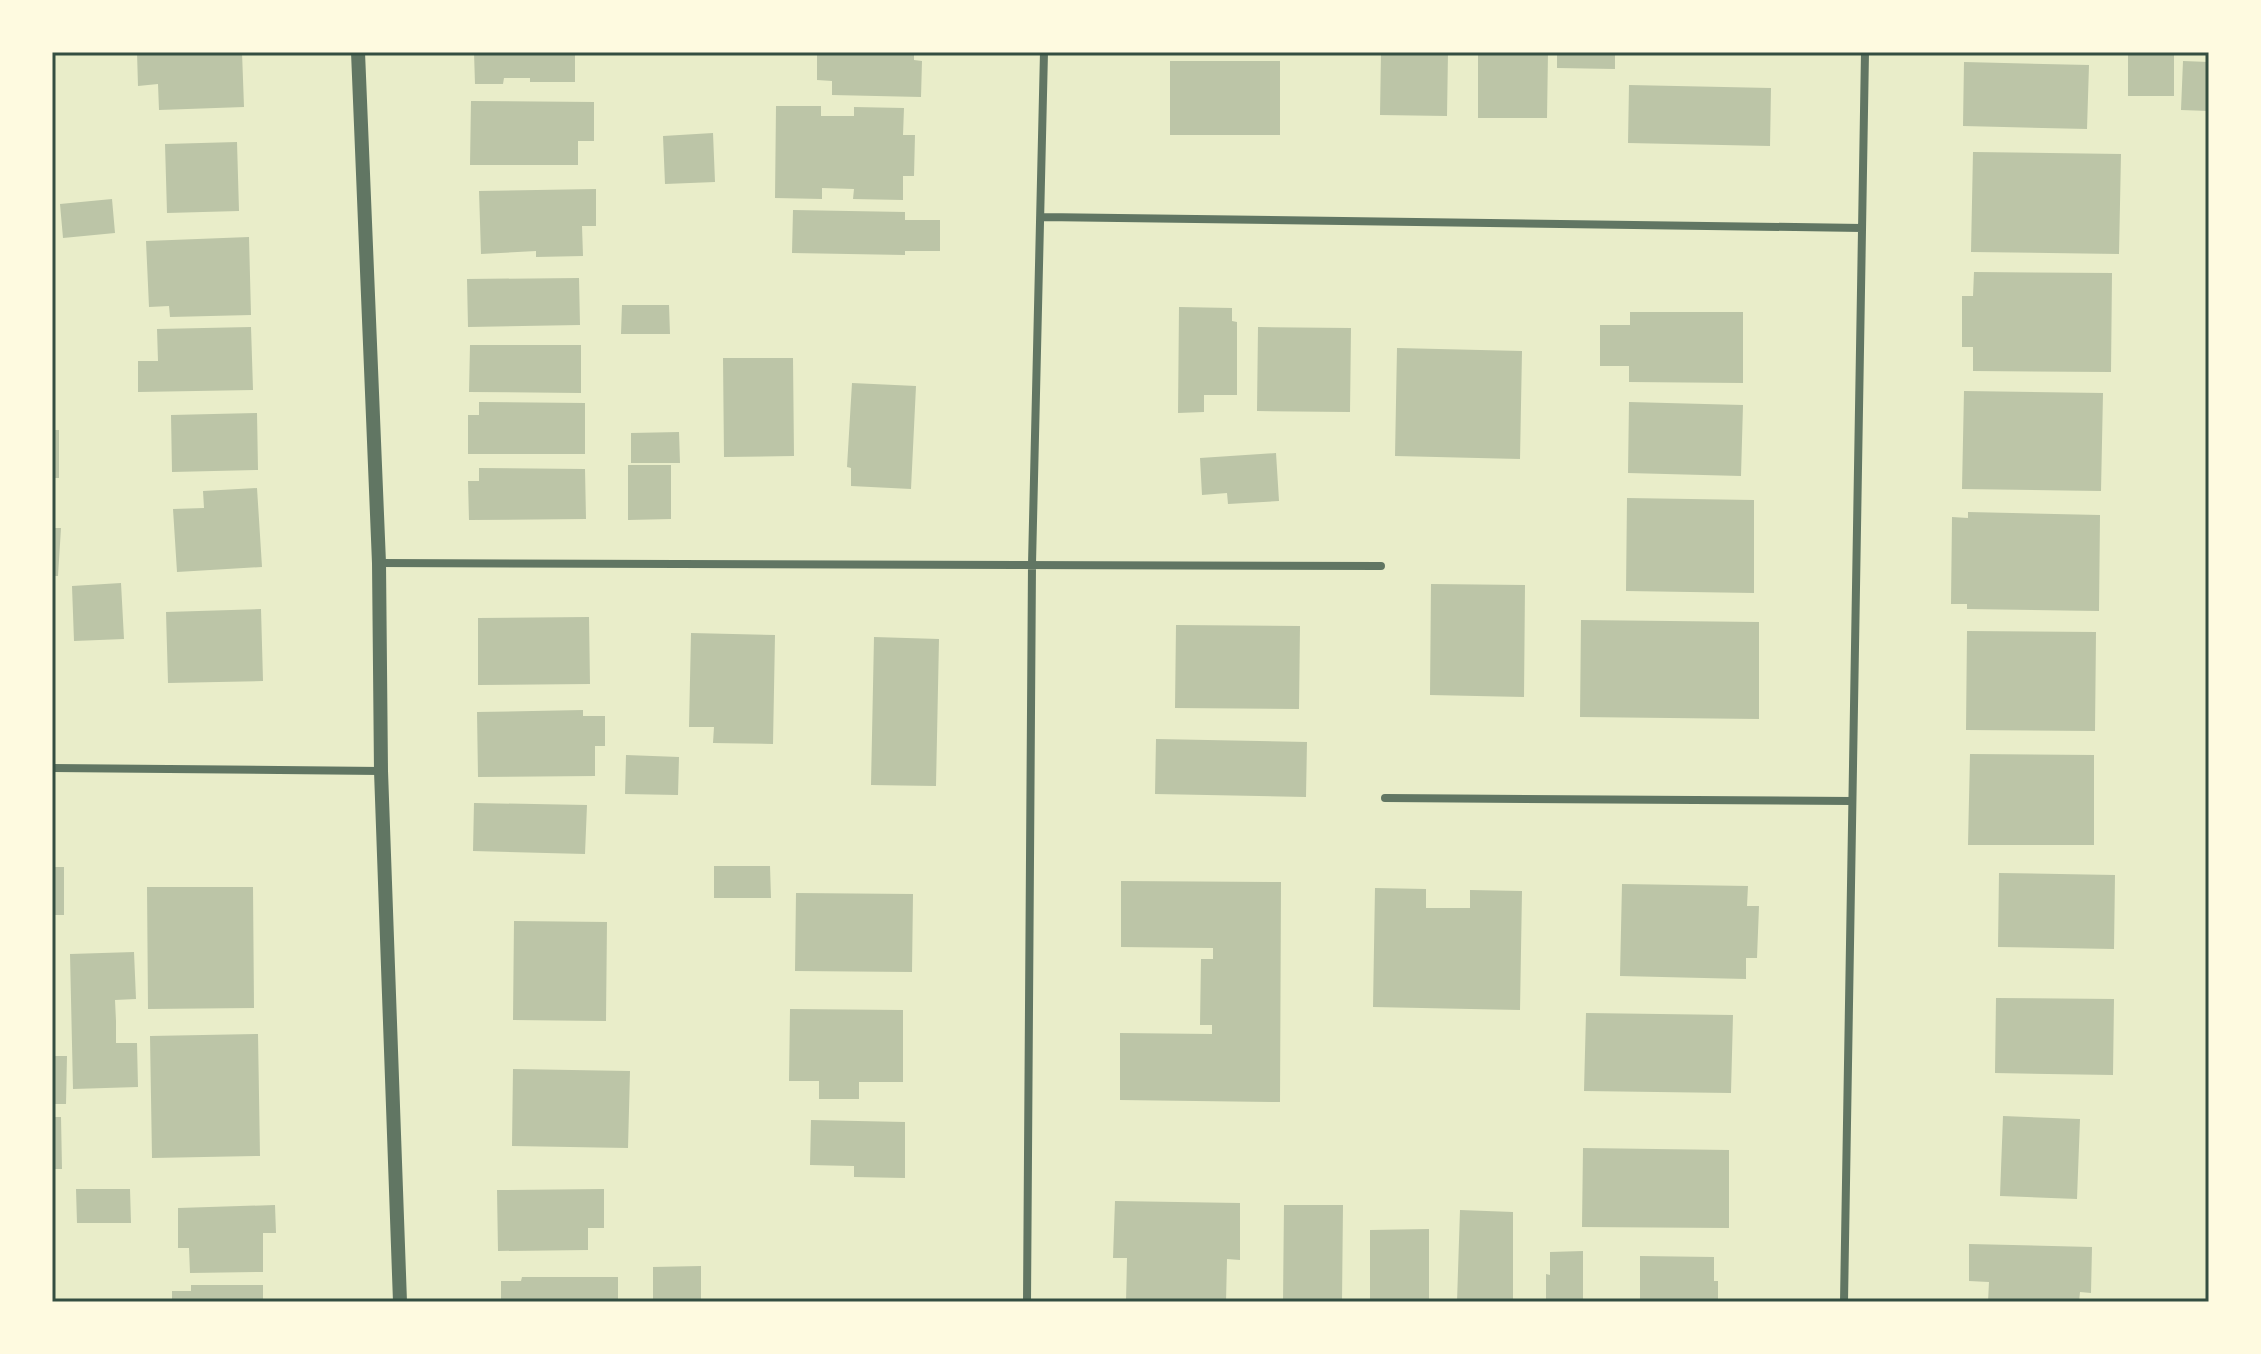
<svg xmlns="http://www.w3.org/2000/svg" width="2261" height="1354" viewBox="0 0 2261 1354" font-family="'Golos Text',sans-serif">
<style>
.building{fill:#bcc5a7}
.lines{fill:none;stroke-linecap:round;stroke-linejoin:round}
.minor{stroke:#617663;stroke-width:8}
.tertiary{stroke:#617663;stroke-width:14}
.neatline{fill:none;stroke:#344e41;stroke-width:3}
</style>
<rect width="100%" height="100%" fill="#e9edc9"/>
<path class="building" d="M 137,52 L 242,52 L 244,107 L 159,110 L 158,84 L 138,86 Z
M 474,52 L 575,52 L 575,82 L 530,82 L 530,78 L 504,78 L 503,84 L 475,84 Z
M 817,52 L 914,52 L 914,60 L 922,61 L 921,97 L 832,95 L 832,81 L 817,80 Z
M 1381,52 L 1448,52 L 1447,116 L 1380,115 Z
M 1478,52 L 1548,52 L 1547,118 L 1478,118 Z
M 1557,52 L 1615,52 L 1615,69 L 1557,68 Z
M 2128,52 L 2174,52 L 2174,96 L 2128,96 Z
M 1170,61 L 1280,61 L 1280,135 L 1170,135 Z
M 2183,61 L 2209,62 L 2209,111 L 2181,110 Z
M 1964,62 L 2089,65 L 2087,129 L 1963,126 Z
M 1629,85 L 1771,88 L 1770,146 L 1628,143 Z
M 471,101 L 594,102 L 594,141 L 578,141 L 578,165 L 470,165 Z
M 776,106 L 821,106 L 821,116 L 854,116 L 854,107 L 904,108 L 903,135 L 915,135 L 914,176 L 903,176 L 903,200 L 853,199 L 854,189 L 822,188 L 822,199 L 775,198 Z
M 713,133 L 715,182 L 665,184 L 663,136 Z
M 237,142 L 239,211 L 167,213 L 165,144 Z
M 1973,152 L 2121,154 L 2119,254 L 1971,252 Z
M 596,189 L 596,226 L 582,226 L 583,256 L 536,257 L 536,251 L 481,254 L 479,191 Z
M 112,199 L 115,233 L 63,238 L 60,204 Z
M 793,210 L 905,212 L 905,220 L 940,220 L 940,251 L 905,251 L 905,255 L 792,253 Z
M 249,237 L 251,315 L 170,317 L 169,306 L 149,307 L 146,241 Z
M 1974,272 L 2112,273 L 2111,372 L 1973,371 L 1973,347 L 1962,347 L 1962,296 L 1973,296 Z
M 579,278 L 580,325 L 468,327 L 467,279 Z
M 622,305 L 669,305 L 670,334 L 621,334 Z
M 1179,307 L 1232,308 L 1232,321 L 1237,322 L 1237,395 L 1204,395 L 1204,412 L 1178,413 Z
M 1630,312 L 1743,312 L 1743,383 L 1629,382 L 1629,366 L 1600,366 L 1600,325 L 1630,325 Z
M 52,326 L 55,326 L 55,375 L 52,375 Z
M 251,327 L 253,390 L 138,392 L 138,361 L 158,361 L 157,329 Z
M 1258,327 L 1351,328 L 1350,412 L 1257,411 Z
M 470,345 L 581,345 L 581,393 L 469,392 Z
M 1397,348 L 1522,351 L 1520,459 L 1395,456 Z
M 723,358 L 793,358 L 794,456 L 724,457 Z
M 852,383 L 916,386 L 911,489 L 851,486 L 851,468 L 847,467 Z
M 1964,391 L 2103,393 L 2101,491 L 1962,489 Z
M 479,402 L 585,403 L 585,454 L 468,454 L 468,415 L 479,415 Z
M 1629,402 L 1743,405 L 1741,476 L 1628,473 Z
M 257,413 L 258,470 L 172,472 L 171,415 Z
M 52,430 L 59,430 L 59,478 L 52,478 Z
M 679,432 L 680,463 L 631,463 L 631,433 Z
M 1276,453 L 1279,501 L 1228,504 L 1227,493 L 1202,495 L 1200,458 Z
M 628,465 L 671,465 L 671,519 L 628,520 Z
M 479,468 L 585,469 L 586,519 L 469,520 L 468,481 L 479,481 Z
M 257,488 L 262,567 L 177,572 L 173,509 L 204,508 L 203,491 Z
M 1627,498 L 1754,500 L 1754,593 L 1626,591 Z
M 1968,512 L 2100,515 L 2099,611 L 1967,609 L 1967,604 L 1951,604 L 1952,517 L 1968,518 Z
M 52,528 L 61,528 L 58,576 L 52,576 Z
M 121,583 L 124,639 L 74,641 L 72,586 Z
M 1431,584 L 1525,585 L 1524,697 L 1430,695 Z
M 261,609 L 263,681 L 168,683 L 166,612 Z
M 589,617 L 590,684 L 478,685 L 478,618 Z
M 1581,620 L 1759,622 L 1759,719 L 1580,717 Z
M 1176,625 L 1300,626 L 1299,709 L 1175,708 Z
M 1967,631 L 2096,632 L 2095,731 L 1966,730 Z
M 691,633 L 775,635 L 773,744 L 713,743 L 714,727 L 689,727 Z
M 874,637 L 939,639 L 936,786 L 871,785 Z
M 583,710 L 583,716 L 605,716 L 605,746 L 595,746 L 595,776 L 478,777 L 477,712 Z
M 1156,739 L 1307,742 L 1306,797 L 1155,794 Z
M 1970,754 L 2094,755 L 2094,845 L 1968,845 Z
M 626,755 L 679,757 L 678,795 L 625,794 Z
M 474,803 L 587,805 L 585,854 L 473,851 Z
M 714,866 L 770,866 L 771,898 L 714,898 Z
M 52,867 L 64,867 L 64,915 L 52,915 Z
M 1999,873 L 2115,875 L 2114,949 L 1998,947 Z
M 1121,881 L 1281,882 L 1280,1102 L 1120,1100 L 1120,1033 L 1212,1034 L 1212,1025 L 1200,1025 L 1201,959 L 1213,959 L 1213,948 L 1121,947 Z
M 1622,884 L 1748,886 L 1747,906 L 1759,906 L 1757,958 L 1746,958 L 1746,979 L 1620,976 Z
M 147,887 L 253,887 L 254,1008 L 148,1009 Z
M 1375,888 L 1426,889 L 1426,908 L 1470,908 L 1470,890 L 1522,891 L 1520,1010 L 1373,1007 Z
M 796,893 L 913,894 L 912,972 L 795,971 Z
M 514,921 L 607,922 L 606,1021 L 513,1020 Z
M 134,952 L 136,999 L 115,1000 L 116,1021 L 116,1043 L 137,1043 L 138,1087 L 73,1089 L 70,954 Z
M 1996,998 L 2114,999 L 2113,1075 L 1995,1073 Z
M 790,1009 L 903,1010 L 903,1082 L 859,1082 L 859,1099 L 819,1099 L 819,1081 L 789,1081 Z
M 1586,1013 L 1733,1015 L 1731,1093 L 1584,1091 Z
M 258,1034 L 260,1156 L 152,1158 L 150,1036 Z
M 52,1056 L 67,1056 L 66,1104 L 52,1104 Z
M 513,1069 L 630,1071 L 628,1148 L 512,1146 Z
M 2003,1116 L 2080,1119 L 2077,1199 L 2000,1196 Z
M 52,1117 L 61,1117 L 62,1169 L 52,1169 Z
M 811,1120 L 905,1122 L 905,1178 L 854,1177 L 854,1166 L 810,1165 Z
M 1583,1148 L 1729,1150 L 1729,1228 L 1582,1227 Z
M 76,1189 L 130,1189 L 131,1223 L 77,1223 Z
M 604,1189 L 604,1228 L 588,1228 L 588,1250 L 498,1251 L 497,1190 Z
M 1115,1201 L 1240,1203 L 1240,1260 L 1227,1259 L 1226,1302 L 1126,1302 L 1127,1258 L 1113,1258 Z
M 275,1205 L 276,1233 L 263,1233 L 263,1272 L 190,1273 L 189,1248 L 178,1248 L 178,1208 Z
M 1284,1205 L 1343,1205 L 1342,1302 L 1283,1302 Z
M 1460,1210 L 1513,1212 L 1513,1302 L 1457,1302 Z
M 1429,1229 L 1429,1302 L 1370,1302 L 1370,1230 Z
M 1969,1244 L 2092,1247 L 2091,1293 L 2080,1292 L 2079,1302 L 1988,1302 L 1989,1282 L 1969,1281 Z
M 1583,1251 L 1583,1302 L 1546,1302 L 1546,1274 L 1550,1275 L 1550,1252 Z
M 1640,1256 L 1714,1257 L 1714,1281 L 1718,1281 L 1718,1302 L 1640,1302 Z
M 701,1266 L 701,1302 L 653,1302 L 653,1267 Z
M 522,1277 L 618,1277 L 618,1302 L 501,1302 L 501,1281 L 521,1281 Z
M 191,1285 L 263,1285 L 263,1302 L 172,1302 L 172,1291 L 191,1291 Z"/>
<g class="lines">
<path class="minor" d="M 1042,217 L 1862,228
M 379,563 L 1381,566
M 52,768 L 381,771
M 1385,798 L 1852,801
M 1027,1302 L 1032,564 L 1044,52
M 1844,1302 L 1865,52"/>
<path class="tertiary" d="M 358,52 L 379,563 L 381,771 L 400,1302"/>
</g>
<rect width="2261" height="1354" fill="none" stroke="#fefae0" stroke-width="108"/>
<rect x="54" y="54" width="2153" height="1246" class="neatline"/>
</svg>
